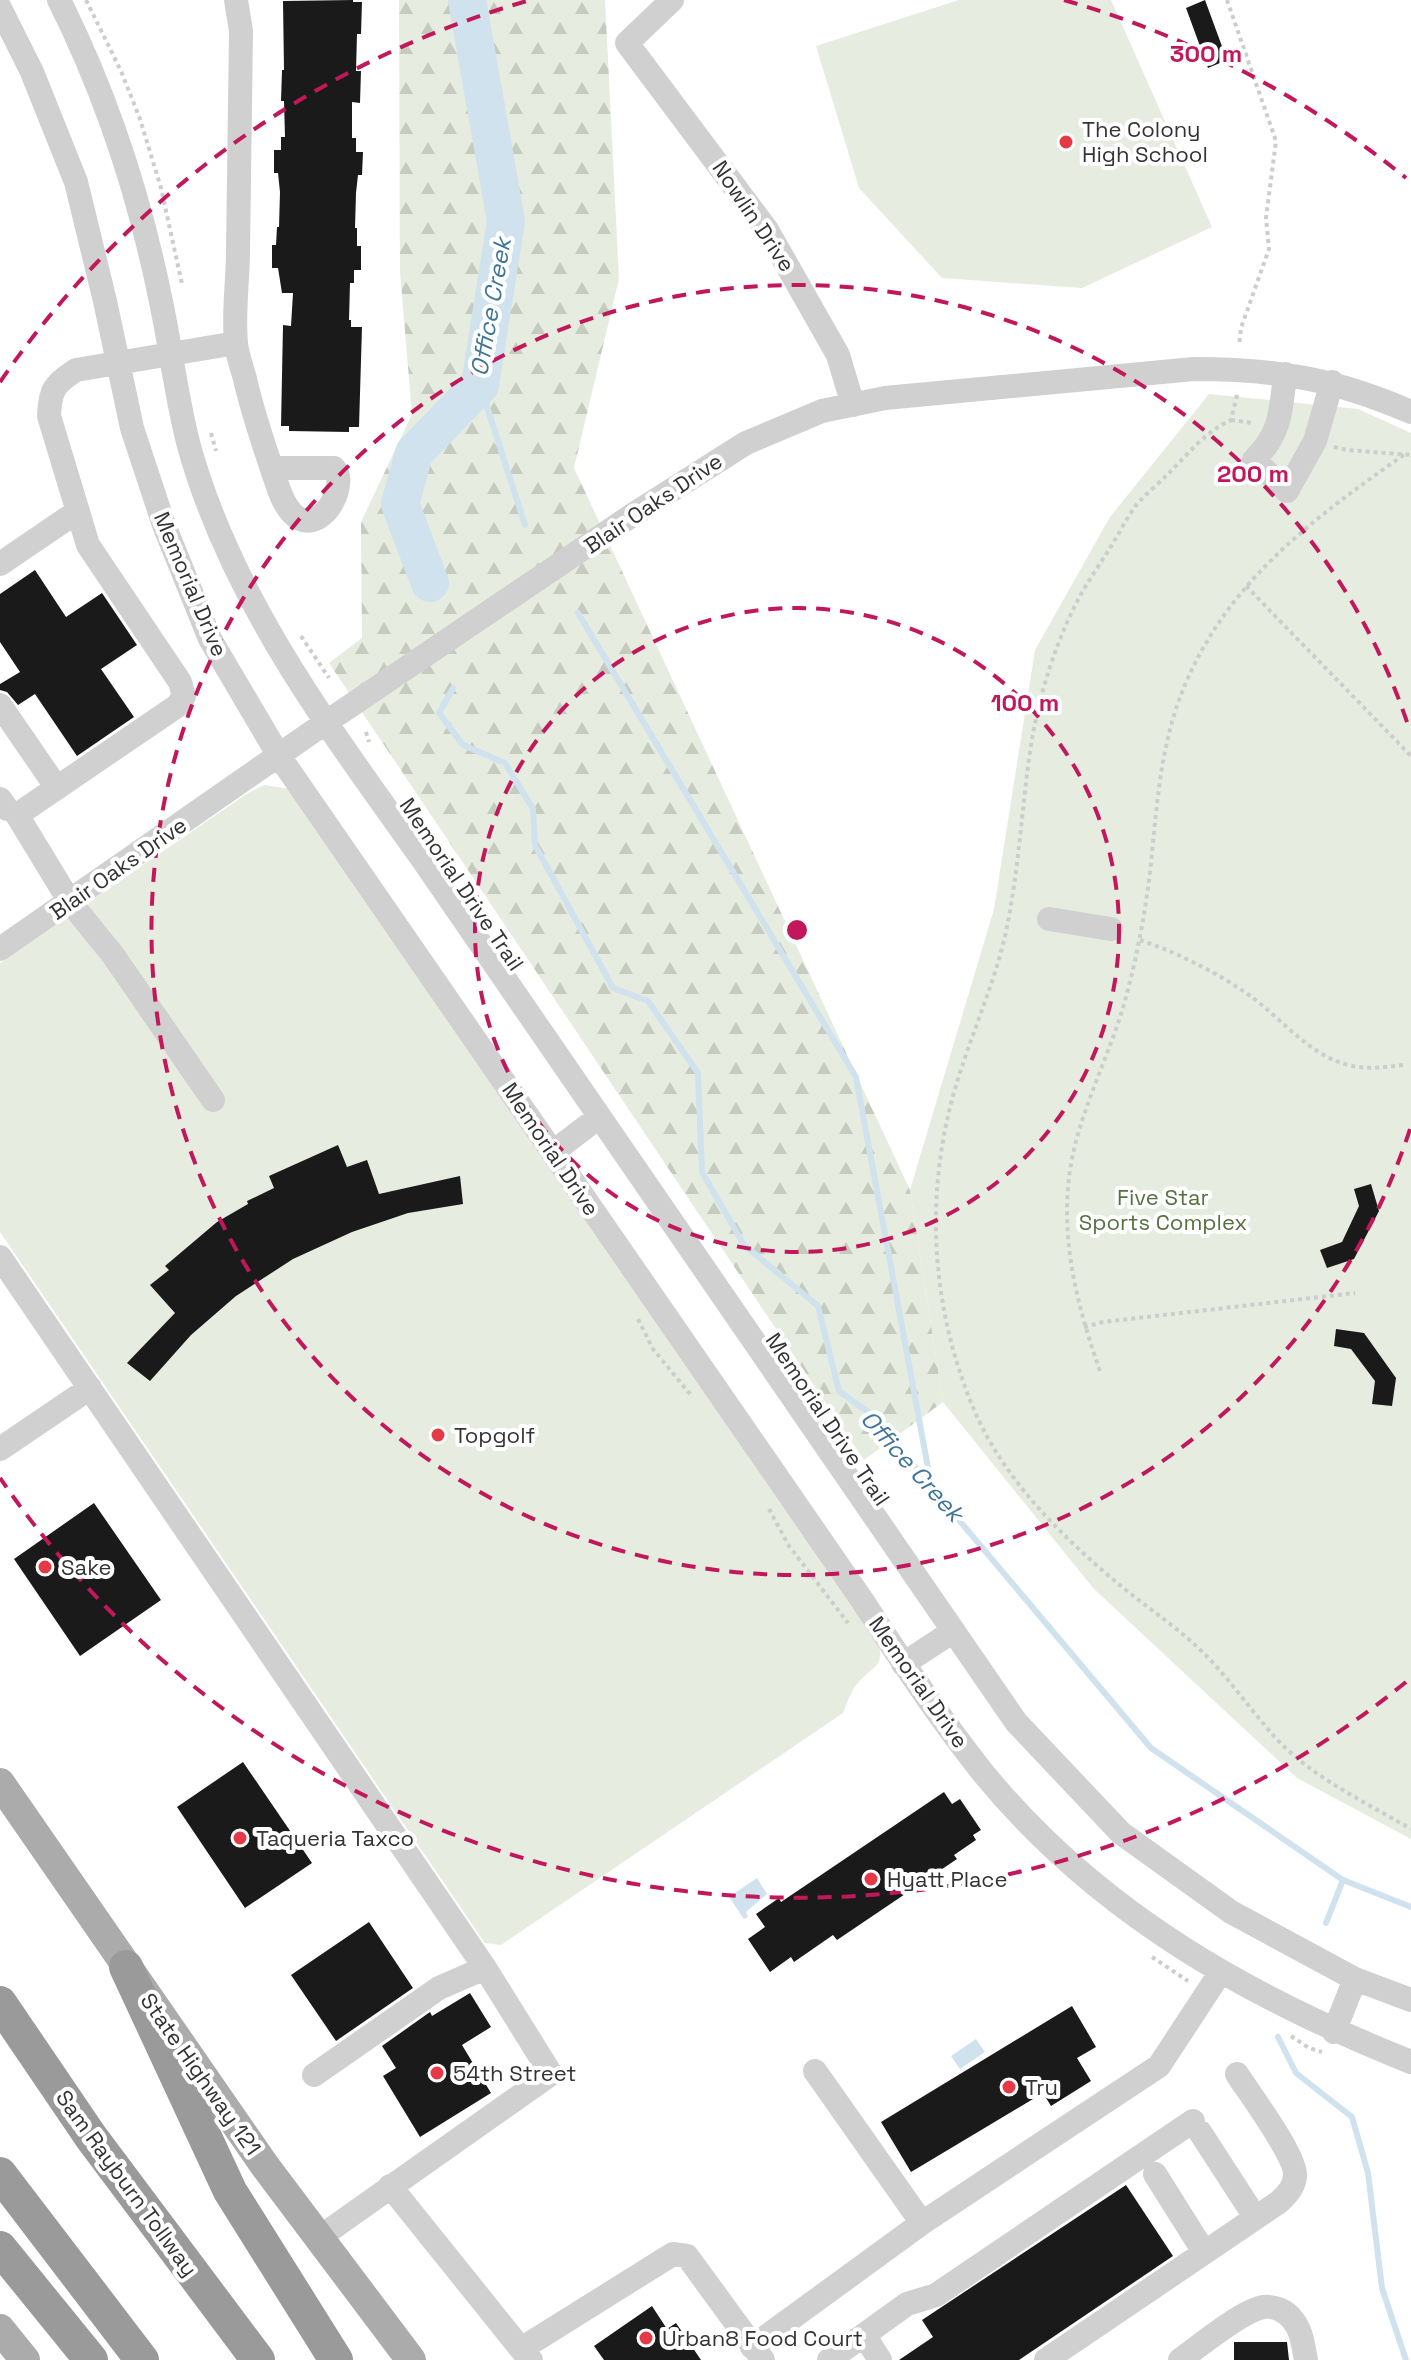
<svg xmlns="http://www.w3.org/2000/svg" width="1411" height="2360" viewBox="0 0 1411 2360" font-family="'Space Grotesk',sans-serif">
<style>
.green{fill:#e6ecdf}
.forest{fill:url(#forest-firs)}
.water{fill:#cfe2ee}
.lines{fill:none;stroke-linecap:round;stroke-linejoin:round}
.stream{stroke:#cfe2ee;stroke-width:6}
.river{stroke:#cfe2ee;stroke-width:38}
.building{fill:#1a1a1a}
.path{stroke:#cdcdcd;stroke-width:4;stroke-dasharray:4 4;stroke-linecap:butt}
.minor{stroke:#d0d0d0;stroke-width:24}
.major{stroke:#ababab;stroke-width:30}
.highway{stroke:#9a9a9a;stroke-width:34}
.ring{fill:none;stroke:#c2185b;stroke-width:4;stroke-dasharray:14 10}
.poi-dot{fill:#e63946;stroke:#fff;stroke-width:3}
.labels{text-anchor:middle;stroke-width:8;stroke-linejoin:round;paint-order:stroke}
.poi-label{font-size:22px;fill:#333;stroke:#fff;text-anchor:start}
.street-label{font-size:22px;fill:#333;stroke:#fff}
.park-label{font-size:22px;fill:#56703f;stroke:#fff}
.water-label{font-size:24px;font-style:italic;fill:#3f7597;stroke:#fff}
.centre{fill:#c2185b;stroke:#fff;stroke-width:4}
.ring-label{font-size:24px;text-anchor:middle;font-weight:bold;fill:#c2185b;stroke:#fff;stroke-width:8;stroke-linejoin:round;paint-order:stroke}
</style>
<defs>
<pattern id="forest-firs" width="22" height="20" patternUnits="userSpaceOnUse" patternTransform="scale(2)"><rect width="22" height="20" fill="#e6ecdf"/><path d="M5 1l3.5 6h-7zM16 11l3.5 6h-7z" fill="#c6cbc0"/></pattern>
</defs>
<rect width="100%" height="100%" fill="#fff"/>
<path class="green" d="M 959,0 L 1111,0 L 1212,227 L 1082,288 L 942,278 L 859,188 L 816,46 Z
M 1209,394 L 1358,409 L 1411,433 L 1411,1839 L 1297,1778 L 1093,1588 L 943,1402 L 910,1190 L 994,909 L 1035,650 L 1110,517 Z
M 264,785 L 291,789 L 877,1639 C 886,1668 874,1664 858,1683 C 850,1692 847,1703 843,1713 L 501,1945 L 485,1943 L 0,1232 L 0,963 L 248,793 Z"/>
<path class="forest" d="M 399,0 L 605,0 L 619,279 L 574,468 L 910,1190 L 943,1402 L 864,1460 L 329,663 L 362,638 L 361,522 L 412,414 L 400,272 Z"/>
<path class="water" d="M 757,1878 L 767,1894 L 746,1912 L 748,1917 L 744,1919 L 729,1897 Z
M 976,2039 L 985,2052 L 960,2069 L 951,2056 Z"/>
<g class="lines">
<path class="stream" d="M 480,385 L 525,525
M 578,613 L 856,1077 L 931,1484
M 453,688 L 439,713 L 463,745 L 505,763 L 533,809 L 535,845 L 613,988 L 648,1001 L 698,1073 L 702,1172 L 744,1245 L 818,1306 L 839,1391 L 875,1417 L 932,1488 L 1151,1748 L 1343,1880 L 1411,1907
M 1326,1923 L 1343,1880
M 1278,2037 L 1296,2073 L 1352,2117 L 1368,2173 L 1382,2288 L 1406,2360"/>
<path class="river" d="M 430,583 L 400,504 L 414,453 L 480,385 L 506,221 L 467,0"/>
</g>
<path class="building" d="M 353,0 L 353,2 L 362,2 L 361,34 L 357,34 L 356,71 L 361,71 L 360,103 L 352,102 L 352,138 L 356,138 L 356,152 L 363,152 L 362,175 L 358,175 L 356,193 L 355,228 L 357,228 L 357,246 L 361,246 L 361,270 L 354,270 L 354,283 L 350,283 L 349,320 L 351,320 L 351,327 L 362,327 L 359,427 L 349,427 L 349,432 L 289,431 L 289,426 L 281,426 L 283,325 L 291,326 L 293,293 L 282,293 L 278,268 L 272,268 L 272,245 L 276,245 L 277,227 L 279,227 L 280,192 L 278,173 L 274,173 L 274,150 L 281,150 L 281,137 L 285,137 L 284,101 L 281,101 L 282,70 L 284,70 L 283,1 Z
M 1205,0 L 1227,60 L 1208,68 L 1186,8 Z
M 35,570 L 66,617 L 102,593 L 137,645 L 101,669 L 134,717 L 77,756 L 35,694 L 18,705 L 7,692 L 0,690 L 0,684 L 20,672 L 0,642 L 0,594 Z
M 338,1145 L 347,1167 L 367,1160 L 379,1194 L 460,1176 L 463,1204 L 408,1213 L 352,1232 L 293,1259 L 236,1296 L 191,1335 L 150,1381 L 127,1363 L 175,1313 L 150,1285 L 169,1270 L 165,1266 L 217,1222 L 248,1204 L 247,1201 L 274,1188 L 269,1176 Z
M 1371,1184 L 1379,1211 L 1354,1259 L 1327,1268 L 1320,1250 L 1342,1242 L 1359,1206 L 1354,1189 Z
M 1336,1329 L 1364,1333 L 1396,1378 L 1392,1406 L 1372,1404 L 1375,1381 L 1351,1349 L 1334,1346 Z
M 94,1503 L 161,1600 L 80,1656 L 14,1559 Z
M 243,1762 L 312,1863 L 245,1908 L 177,1807 Z
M 944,1792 L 952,1804 L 960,1799 L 981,1830 L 973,1835 L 976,1840 L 954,1855 L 957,1859 L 837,1940 L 833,1935 L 794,1962 L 791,1957 L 770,1972 L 748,1939 L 765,1927 L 756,1914 L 779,1898 L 781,1902 Z
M 369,1922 L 413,1988 L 336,2041 L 291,1975 Z
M 470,1993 L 491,2027 L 462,2045 L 491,2093 L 420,2137 L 383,2076 L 396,2068 L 382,2046 L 430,2012 L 432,2016 Z
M 1072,2006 L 1096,2047 L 1077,2058 L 1091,2081 L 1051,2106 L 1043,2093 L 911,2172 L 881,2122 Z
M 1126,2185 L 1173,2256 L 1019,2360 L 899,2360 L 933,2337 L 922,2320 Z
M 652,2306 L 667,2329 L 676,2323 L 701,2360 L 604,2360 L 594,2346 Z
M 1234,2342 L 1287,2342 L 1289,2360 L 1234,2360 Z"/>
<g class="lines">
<path class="path" d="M 86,0 L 121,71 L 140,119 L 161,188 L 182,284
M 1227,0 L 1276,141 L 1266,218 L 1269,249 L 1241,328 L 1239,346
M 1237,395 L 1231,420 C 1206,431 1187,455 1167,475 C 1158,484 1146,494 1137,504 C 1127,517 1119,534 1110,548 C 1100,564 1088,581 1079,598 C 1053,647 1036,705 1029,759 C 1021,818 1018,877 1005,936 C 993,988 970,1037 955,1089 C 924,1195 931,1310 975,1412 C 1005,1481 1064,1539 1121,1586 C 1145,1606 1171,1623 1194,1644 C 1223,1670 1246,1704 1272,1734 C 1309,1776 1363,1801 1411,1829
M 1231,420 L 1253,423
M 211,433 L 216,451
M 1334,447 L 1347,450 L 1411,455
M 1246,586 L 1411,756
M 301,636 L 329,678
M 366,732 L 369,742
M 1140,940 C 1178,953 1216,972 1249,995 C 1281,1018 1309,1055 1348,1065 C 1367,1070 1385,1067 1403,1065
M 638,1319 L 653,1349 L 690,1394
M 1084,1327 L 1103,1322 L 1355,1293
M 1100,1371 C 1079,1311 1063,1252 1068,1188 C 1073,1120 1109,1061 1126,997 C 1137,956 1145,914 1150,872 C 1159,790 1160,725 1202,650 C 1249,565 1327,509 1405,454
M 769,1509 L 789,1546 L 848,1623
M 1152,1957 L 1188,1981
M 1291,2036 L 1309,2048 L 1322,2052"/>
<path class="minor" d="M 59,0 C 106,94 139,194 160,297 C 171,347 176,397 189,446 C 232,601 332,732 423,860 L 1016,1722 L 1121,1833 L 1231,1912 L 1355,1979 L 1411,2000
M 236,0 L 241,31 C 240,104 239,178 238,251 C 238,281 233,313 236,343 C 237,355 242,367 245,379 C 253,415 265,448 277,484 C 303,565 353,490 334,468 L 272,468
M 672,0 L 627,43 L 767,230 L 838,355 L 853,405
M 0,8 L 32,72 L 76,182 L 105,301 L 132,428 L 164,525 L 210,639 L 279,756 L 862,1600 C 901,1660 940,1719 984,1774 C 1097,1912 1248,1997 1411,2062
M 1285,374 C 1281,411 1281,433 1254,460 L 1287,491 L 1315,441 L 1332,382
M 0,564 L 78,511
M 0,705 L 57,788
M 0,799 L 7,809
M 1049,919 L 1111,929
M 0,949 L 325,723 L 631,516 L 746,443 L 822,411 L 885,398 L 1194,369 C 1277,369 1335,379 1411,412
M 213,1100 L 113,955 L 70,902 L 17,815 L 177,706 L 184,696 L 180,682 L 88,545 L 49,416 C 50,390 54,384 76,370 L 236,343
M 553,1152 L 599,1117
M 0,1257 L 485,1968 L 551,2074 L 320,2237
M 0,1449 L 90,1388
M 903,1664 L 952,1632
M 1334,2032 L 1355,1979
M 815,2071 L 922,2223 L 1159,2066 L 1220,1973
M 314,2075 L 439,1988 L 485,1968
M 1200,2132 L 1255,2217
M 1155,2174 L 1204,2252
M 390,2186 L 521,2349
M 864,2335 L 880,2360
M 752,2347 L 922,2223
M 531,2360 L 521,2349 L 673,2254 L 687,2256 L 763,2360
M 829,2360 L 907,2304 L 936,2295 L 1193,2121
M 1046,2360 L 1279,2202 C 1287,2194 1294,2188 1295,2176 C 1297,2157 1249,2093 1237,2074
M 1180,2360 C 1198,2347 1244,2309 1264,2307 C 1275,2306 1286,2311 1292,2319 C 1302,2330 1303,2346 1306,2360"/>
<path class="major" d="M 0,1783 L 265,2166 L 411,2360
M 0,2329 L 25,2360"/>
<path class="highway" d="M 126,1967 L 230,2191 L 336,2360
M 0,2003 L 91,2137 L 258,2360
M 0,2174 L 142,2360
M 0,2248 L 91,2360"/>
</g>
<g class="ring">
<circle cx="797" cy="930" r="322"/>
<path d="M1410 1129A645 645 0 1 1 1410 731"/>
<path d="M1406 1682A967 967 0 0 1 0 1478M0 382A967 967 0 0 1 530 0M1064 0A967 967 0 0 1 1406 178"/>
</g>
<g class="poi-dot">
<circle cx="1066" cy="142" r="8"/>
<circle cx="438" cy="1435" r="8"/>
<circle cx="45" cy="1567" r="8"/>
<circle cx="240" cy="1838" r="8"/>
<circle cx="871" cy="1879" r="8"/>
<circle cx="437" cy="2073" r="8"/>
<circle cx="1009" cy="2087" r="8"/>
<circle cx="646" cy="2338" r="8"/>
</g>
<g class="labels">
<g class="poi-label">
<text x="1082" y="137">The Colony<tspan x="1082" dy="25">High School</tspan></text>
<text x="454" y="1443">Topgolf</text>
<text x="61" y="1575">Sake</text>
<text x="256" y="1846">Taqueria Taxco</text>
<text x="887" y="1887">Hyatt Place</text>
<text x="453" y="2081">54th Street</text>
<text x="1025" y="2095">Tru</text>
<text x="662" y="2346">Urban8 Food Court</text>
</g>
<g class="street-label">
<text transform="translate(754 216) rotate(56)" y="8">Nowlin Drive</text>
<text transform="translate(653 503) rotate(-34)" y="8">Blair Oaks Drive</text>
<text transform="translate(191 584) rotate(67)" y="8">Memorial Drive</text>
<text transform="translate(118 868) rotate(-35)" y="8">Blair Oaks Drive</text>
<text transform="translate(462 884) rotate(56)" y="8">Memorial Drive Trail</text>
<text transform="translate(551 1149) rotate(56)" y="8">Memorial Drive</text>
<text transform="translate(828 1419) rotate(56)" y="8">Memorial Drive Trail</text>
<text transform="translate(919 1682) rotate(55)" y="8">Memorial Drive</text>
<text transform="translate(201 2074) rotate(55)" y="8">State Highway 121</text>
<text transform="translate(127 2183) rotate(54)" y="8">Sam Rayburn Tollway</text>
</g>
<g class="park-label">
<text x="1163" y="1205">Five Star<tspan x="1163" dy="25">Sports Complex</tspan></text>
</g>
<g class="water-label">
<text transform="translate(491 307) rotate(-80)" y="8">Office Creek</text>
<text transform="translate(912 1466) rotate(48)" y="8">Office Creek</text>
</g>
</g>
<circle cx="797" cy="930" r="12" class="centre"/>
<g class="ring-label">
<text x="1206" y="62">300 m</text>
<text x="1253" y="482">200 m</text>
<text x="1025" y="711">100 m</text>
</g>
</svg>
